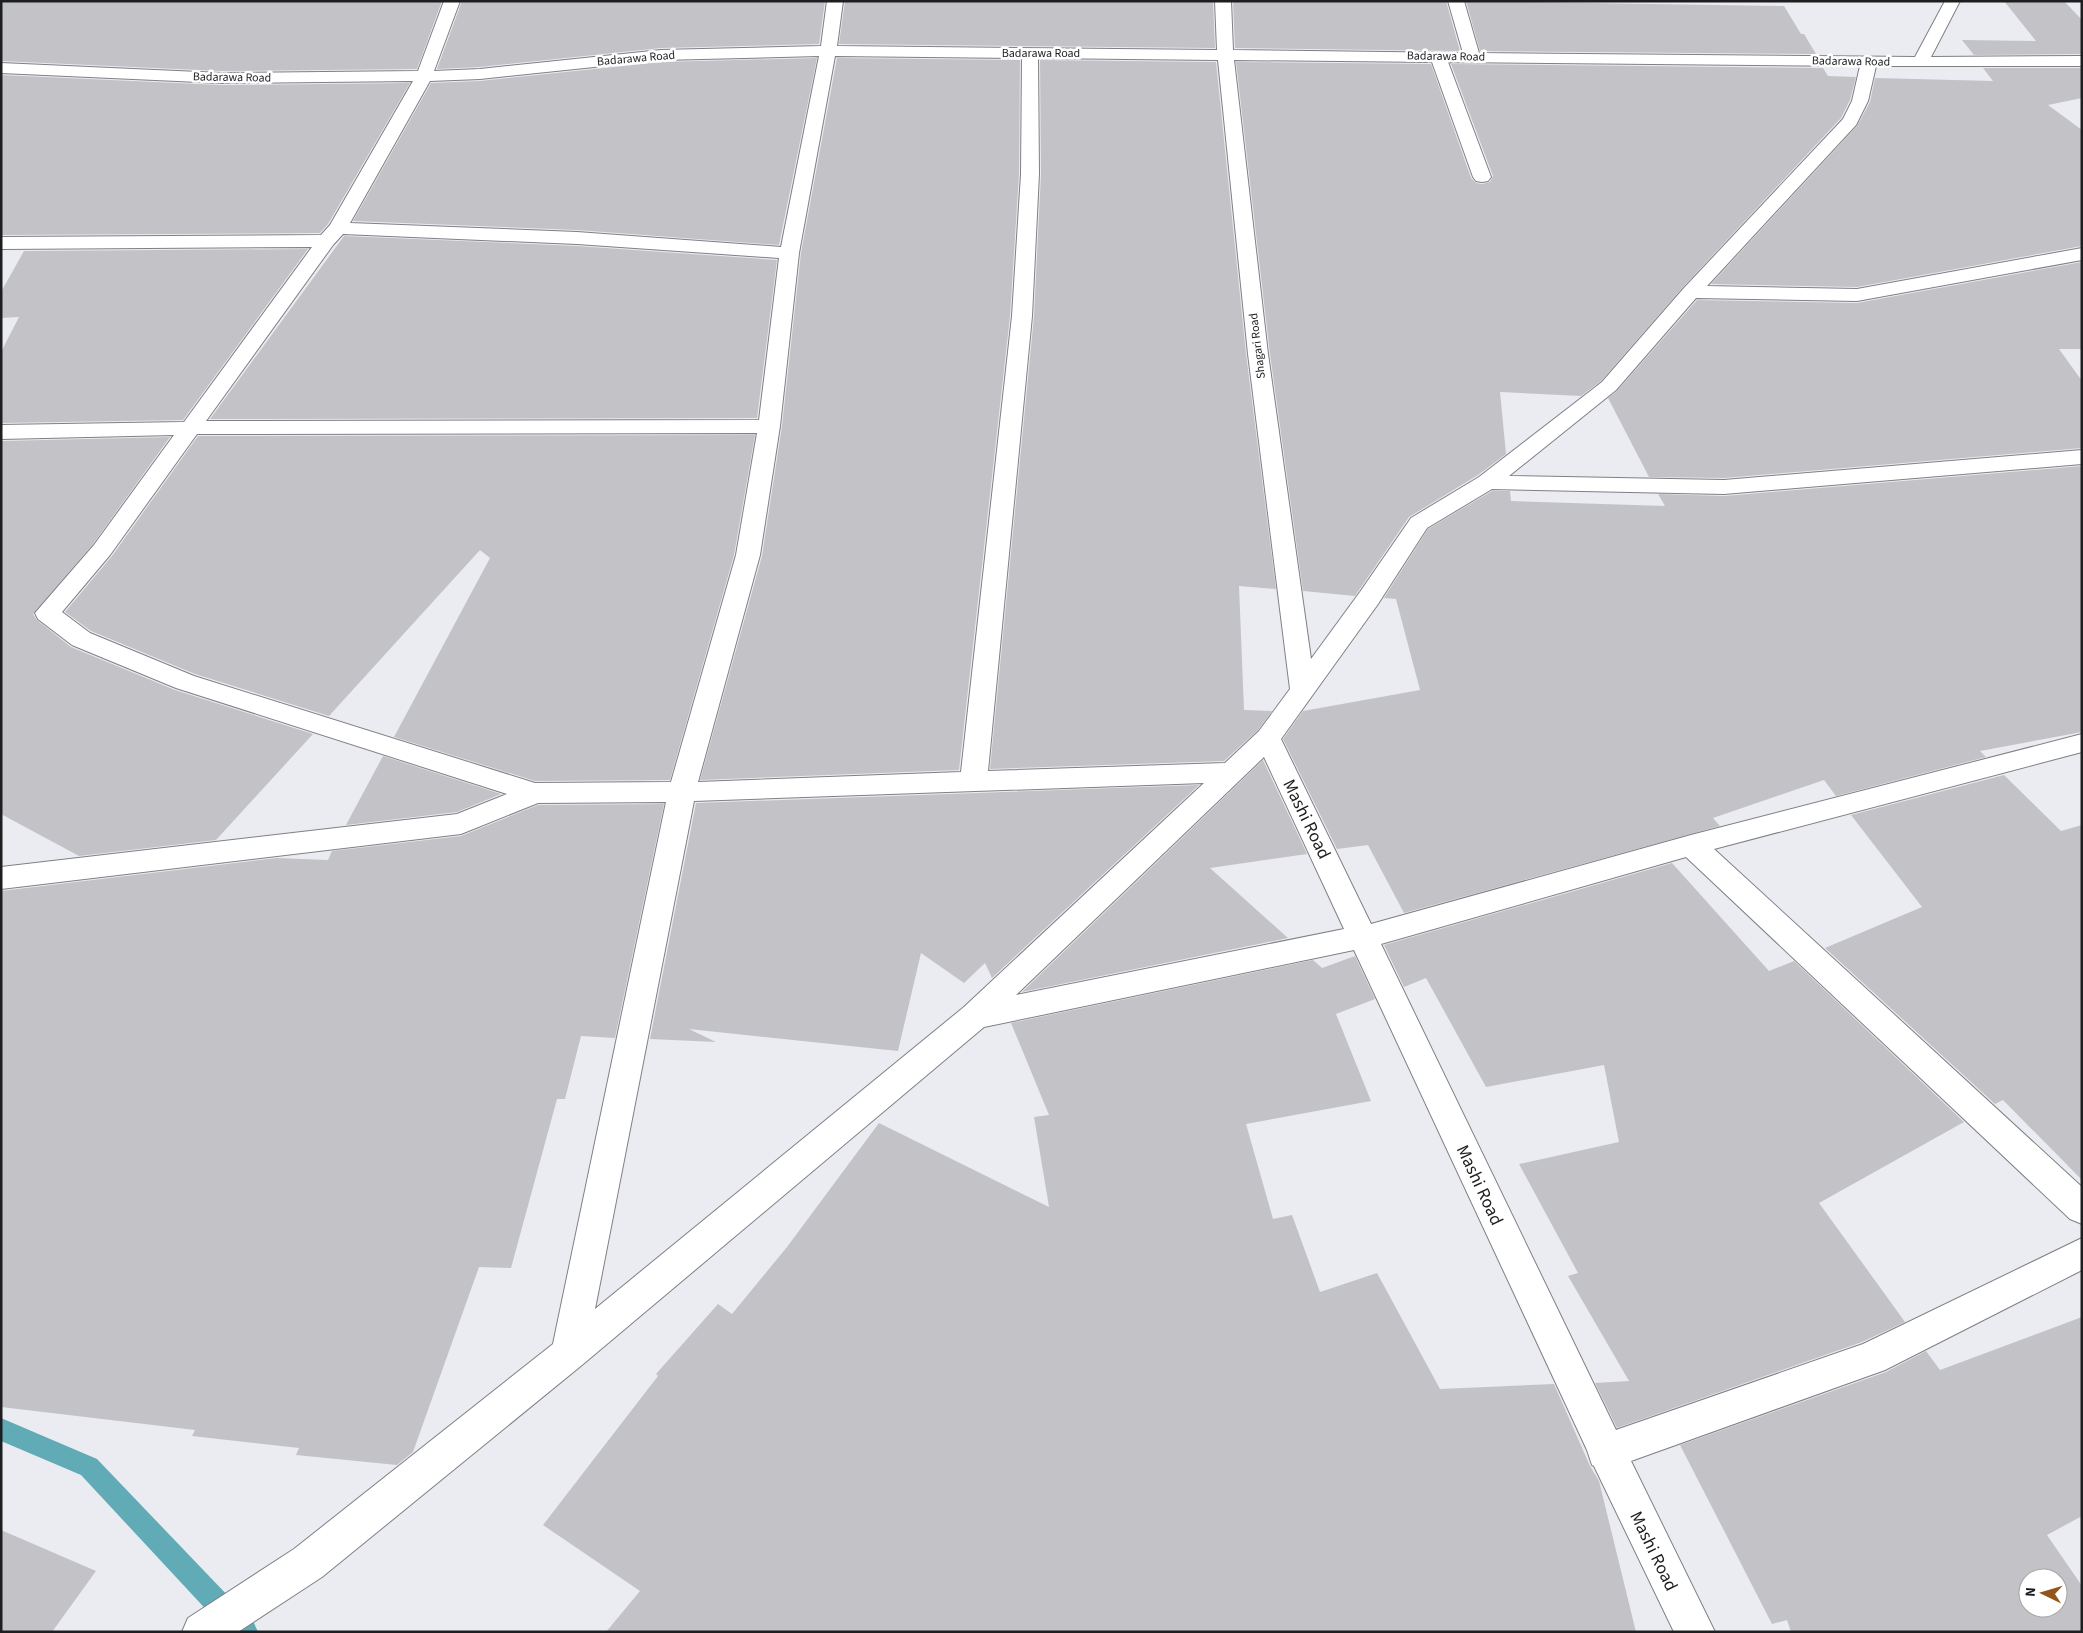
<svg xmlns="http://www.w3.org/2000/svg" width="2083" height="1633" viewBox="0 0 2083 1633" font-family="'Source Sans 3',sans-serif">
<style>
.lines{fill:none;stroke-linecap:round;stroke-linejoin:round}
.stream{fill:#61abb6;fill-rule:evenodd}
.building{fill:#c3c2c7;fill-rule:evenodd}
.minor-casing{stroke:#7e8085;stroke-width:2}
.minor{fill:#fff;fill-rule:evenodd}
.labels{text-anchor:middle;stroke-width:5;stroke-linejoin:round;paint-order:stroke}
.far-street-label{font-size:12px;fill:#1d1e20;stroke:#fff}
.near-street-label{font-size:18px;fill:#1d1e20;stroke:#fff}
</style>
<rect width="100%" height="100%" fill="#eaecf2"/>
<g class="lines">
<path class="stream" d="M 1,1418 L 97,1459 L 254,1623 L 258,1632 L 227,1632 L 81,1475 L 1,1441 Z"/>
</g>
<path class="building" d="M 1,1 L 442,1 L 417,69 L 221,71 L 1,61 Z
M 462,1 L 825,1 L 819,44 L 661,48 L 480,67 L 437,69 Z
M 845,1 L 1213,1 L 1215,48 L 839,44 Z
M 1233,1 L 1446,1 L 1460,51 L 1235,48 Z
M 1466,1 L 1784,6 L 1801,34 L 1804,34 L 1816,54 L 1480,51 Z
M 2004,1 L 2064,1 L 2082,20 L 2082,54 L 1974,55 L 1962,40 L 2036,41 Z
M 817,58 L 779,245 L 577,230 L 353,221 L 431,83 L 480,81 L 661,62 Z
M 837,58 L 1020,60 L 1019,174 L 1010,316 L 959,770 L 700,780 L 762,556 L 782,426 L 801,253 Z
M 1040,60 L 1216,62 L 1246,354 L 1276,589 L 1239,586 L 1244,710 L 1272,711 L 1258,730 L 1224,761 L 990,769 L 1034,316 L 1041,174 Z
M 1236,62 L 1431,64 L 1471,178 L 1476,183 L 1482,184 L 1490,182 L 1493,176 L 1451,64 L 1823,68 L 1828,76 L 1856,77 L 1850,100 L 1841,118 L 1683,287 L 1601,381 L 1581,396 L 1500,392 L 1506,454 L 1478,475 L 1409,517 L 1355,596 L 1303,591 L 1270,354 Z
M 1983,68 L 2082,68 L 2082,98 L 2048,105 L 2082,130 L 2082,246 L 1857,287 L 1711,284 L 1857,126 L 1870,102 L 1875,78 L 1993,81 Z
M 1,75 L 221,85 L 410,83 L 328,224 L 320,233 L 1,235 Z
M 344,236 L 577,246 L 777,260 L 757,418 L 210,419 Z
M 308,249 L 183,420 L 1,423 L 1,352 L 19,317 L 1,318 L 1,292 L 24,251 Z
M 2082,262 L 2082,349 L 2059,349 L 2082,381 L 2082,448 L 1724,478 L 1649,477 L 1608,398 L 1617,391 L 1697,300 L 1857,303 Z
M 755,435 L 734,555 L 670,780 L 535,781 L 394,737 L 490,558 L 480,550 L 329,716 L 195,674 L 91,631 L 65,612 L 112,556 L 198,436 Z
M 170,437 L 93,544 L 33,614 L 37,620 L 71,647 L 175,690 L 313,734 L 216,840 L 79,856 L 1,814 L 1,441 Z
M 2082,466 L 2082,732 L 1980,751 L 1986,757 L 1836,796 L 1824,780 L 1713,818 L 1720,826 L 1404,913 L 1368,845 L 1337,849 L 1283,739 L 1303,711 L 1420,690 L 1396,599 L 1384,598 L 1428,529 L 1492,491 L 1510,491 L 1511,501 L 1665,506 L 1658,494 L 1724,496 Z
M 383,756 L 501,794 L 457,812 L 346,825 Z
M 1263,760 L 1307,854 L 1210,868 L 1288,938 L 1022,992 Z
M 2004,775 L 2061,831 L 2082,825 L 2082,1180 L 2003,1100 L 1995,1104 L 1825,948 L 1922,907 L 1851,815 Z
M 1199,785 L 992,978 L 985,963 L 964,983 L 921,953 L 898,1051 L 689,1029 L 716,1042 L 650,1039 L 696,803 Z
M 664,804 L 615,1038 L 581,1036 L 565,1099 L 557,1099 L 511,1268 L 479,1267 L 413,1452 L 397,1465 L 296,1455 L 299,1448 L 192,1436 L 195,1430 L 1,1407 L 1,891 L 277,858 L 328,860 L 332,851 L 461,836 L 538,805 Z
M 1672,863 L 1769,971 L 1794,961 L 1964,1122 L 1819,1203 L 1905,1322 L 1862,1342 L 1617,1428 L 1595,1383 L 1629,1381 L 1568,1276 L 1578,1273 L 1519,1164 L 1619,1142 L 1604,1065 L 1486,1087 L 1426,978 L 1404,987 L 1384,945 Z
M 1355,956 L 1375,999 L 1336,1014 L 1371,1101 L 1246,1124 L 1273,1219 L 1292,1215 L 1320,1292 L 1377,1273 L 1440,1389 L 1554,1384 L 1590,1466 L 1599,1481 L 1636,1632 L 606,1632 L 640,1591 L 543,1525 L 658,1376 L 656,1374 L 718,1304 L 732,1314 L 787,1247 L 879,1123 L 1049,1207 L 1034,1117 L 1049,1115 L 1011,1023 L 1313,960 L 1322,968 Z
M 2082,1317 L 2082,1516 L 2047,1535 L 2082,1586 L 2082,1632 L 1791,1632 L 1787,1620 L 1772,1624 L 1680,1445 L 1886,1372 L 1926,1351 L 1940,1370 ZM 2028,1578 L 2058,1578 L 2058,1608 L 2028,1608 Z
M 1,1530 L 96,1571 L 52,1632 L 1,1632 Z"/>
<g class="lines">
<defs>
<path id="minor" d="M 444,1 L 460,1 L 434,71 L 480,69 L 661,50 L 821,46 L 827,1 L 843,1 L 837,46 L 1217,50 L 1215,1 L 1231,1 L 1233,50 L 1463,53 L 1448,1 L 1464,1 L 1479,53 L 1915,57 L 1945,1 L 1960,1 L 1931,57 L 2082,56 L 2082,66 L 1876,66 L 1868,101 L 1856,125 L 1707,286 L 1857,289 L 2082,248 L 2082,260 L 1857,301 L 1696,298 L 1616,390 L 1509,476 L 1724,480 L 2082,450 L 2082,464 L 1724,494 L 1492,489 L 1427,528 L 1378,604 L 1281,739 L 1371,924 L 1691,835 L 2082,734 L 2082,752 L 1714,849 L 2082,1187 L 2082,1224 L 2070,1219 L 1686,857 L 1381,944 L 1616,1430 L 1863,1344 L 2082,1238 L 2082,1270 L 1885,1370 L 1631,1461 L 1715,1632 L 1674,1632 L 1594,1466 L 1592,1465 L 1587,1450 L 1354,950 L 984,1027 L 582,1365 L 322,1577 L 238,1632 L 182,1632 L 188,1618 L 294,1549 L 553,1344 L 666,802 L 538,803 L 461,834 L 1,889 L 1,867 L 457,814 L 507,794 L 176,688 L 72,645 L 38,619 L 35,613 L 94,545 L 174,435 L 1,439 L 1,425 L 184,422 L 312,247 L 1,249 L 1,237 L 321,235 L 330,225 L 413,81 L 221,83 L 1,73 L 1,63 L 221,73 L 418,71 ZM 819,56 L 781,247 L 577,232 L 350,223 L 430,81 L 480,79 L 661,60 ZM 835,56 L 1022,58 L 1021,174 L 1012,316 L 961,772 L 698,782 L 760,555 L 780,426 L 799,253 ZM 1038,58 L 1218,60 L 1248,354 L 1290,689 L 1259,731 L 1225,763 L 988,771 L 1032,316 L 1039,174 ZM 1234,60 L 1432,62 L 1473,177 L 1476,181 L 1482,182 L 1488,181 L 1491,177 L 1448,62 L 1860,66 L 1852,101 L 1843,119 L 1684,288 L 1602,382 L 1479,477 L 1411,518 L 1360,592 L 1311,659 L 1268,354 ZM 343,234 L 577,244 L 779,258 L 759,420 L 206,421 L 333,245 ZM 757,433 L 736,555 L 671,782 L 535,783 L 194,676 L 90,633 L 62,612 L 110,555 L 197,434 ZM 1264,757 L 1344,929 L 1016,995 ZM 1204,783 L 964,1007 L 595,1309 L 694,801 Z"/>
</defs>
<use href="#minor" class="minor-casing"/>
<use href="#minor" class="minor"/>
</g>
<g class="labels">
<g class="far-street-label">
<text x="1041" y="57">Badarawa Road</text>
<text transform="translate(1446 56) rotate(1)" y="4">Badarawa Road</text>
<text transform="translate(636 58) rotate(-5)" y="4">Badarawa Road</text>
<text transform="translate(1851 61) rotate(1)" y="4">Badarawa Road</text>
<text transform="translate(232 77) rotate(1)" y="4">Badarawa Road</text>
<text transform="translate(1257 346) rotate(-97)" y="4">Shagari Road</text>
</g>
<g class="near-street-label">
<text transform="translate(1307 819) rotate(64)" y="6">Mashi Road</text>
<text transform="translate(1480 1185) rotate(65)" y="6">Mashi Road</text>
<text transform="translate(1654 1551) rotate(64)" y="6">Mashi Road</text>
</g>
</g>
<rect width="2083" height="1633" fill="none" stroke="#1d1e20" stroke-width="5"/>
<g transform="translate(2043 1593) rotate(275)"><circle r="24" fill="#ffffff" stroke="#a5a5a6"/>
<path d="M0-4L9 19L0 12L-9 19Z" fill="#93551a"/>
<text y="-8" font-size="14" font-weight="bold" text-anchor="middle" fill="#1d1e20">N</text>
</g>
</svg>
